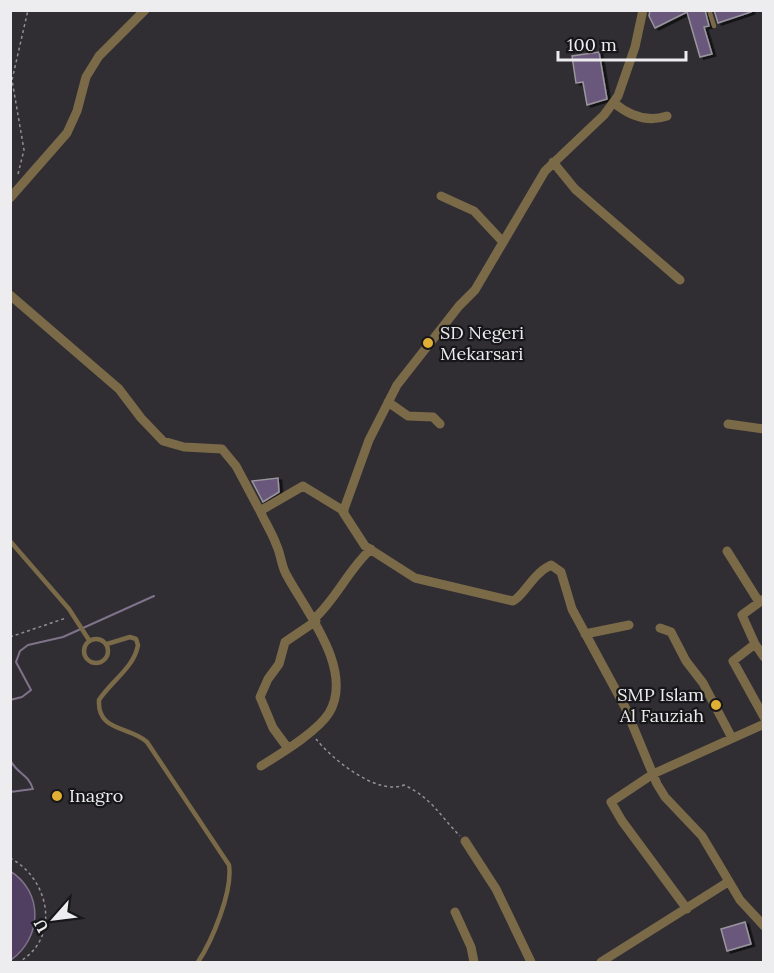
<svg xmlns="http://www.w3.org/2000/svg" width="774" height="973" viewBox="0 0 774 973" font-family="Lora,serif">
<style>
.water{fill:#503f60;stroke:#7f738b;stroke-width:1.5}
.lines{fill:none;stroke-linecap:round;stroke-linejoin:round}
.stream{stroke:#7f738b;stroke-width:2}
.building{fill:#6a587b;stroke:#99969d;stroke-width:1.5;filter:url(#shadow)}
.path{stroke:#929095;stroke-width:1.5;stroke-dasharray:3 3;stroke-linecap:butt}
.service{stroke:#7a6a48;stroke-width:4.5}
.minor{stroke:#7a6a48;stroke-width:9}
.poi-dot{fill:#e1af34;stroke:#171619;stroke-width:2}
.labels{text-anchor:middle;stroke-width:4.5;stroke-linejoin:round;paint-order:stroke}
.poi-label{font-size:18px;fill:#edecef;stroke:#171619;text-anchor:start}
</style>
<defs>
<filter id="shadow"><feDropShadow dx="3.5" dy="2" stdDeviation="0" flood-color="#0009"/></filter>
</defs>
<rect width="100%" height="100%" fill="#302d33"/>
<path class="water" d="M 10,871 C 44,892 42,938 11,960 Z"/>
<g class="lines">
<path class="stream" d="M 10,700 L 22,697 L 31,690 L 16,662 L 20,651 L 28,645 L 63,637 L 154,596
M 10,759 C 15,773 28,773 33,789 L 10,792"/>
</g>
<path class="building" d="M 650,10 L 705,10 L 709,26 L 704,27 L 712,54 L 700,57 L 687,12 L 655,28 L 649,16 Z
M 714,10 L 751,10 L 751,12 L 718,23 Z
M 599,52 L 607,99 L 587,105 L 583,82 L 576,83 L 572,56 Z
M 278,478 L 279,492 L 263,502 L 252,481 Z
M 745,922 L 751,944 L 727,951 L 721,929 Z"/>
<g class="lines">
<path class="path" d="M 18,174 L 24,150 L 12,80 L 28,10
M 10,637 L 66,618
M 316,739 C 332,759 377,796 404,785 C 432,798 439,815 460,836
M 10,858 C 50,879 61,938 19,962"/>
<path class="service" d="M 709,10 L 714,26
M 10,541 L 69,609 L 89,640
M84 651a12 12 0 1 1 24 0a12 12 0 1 1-24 0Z
M 107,644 L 130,637 L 136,639 L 138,645 C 134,668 111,681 99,700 C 97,732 130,726 147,742 L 229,865 C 233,891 212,941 198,962"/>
<path class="minor" d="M 643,10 L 635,47 L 618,96 L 604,115 L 545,171 L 475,290 L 459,306 L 397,385 L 369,440 L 343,512 L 365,546 L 415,578 L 513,601 C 524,596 532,574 551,565 L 561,572 L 572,609 L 625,707 L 657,784 L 665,797 L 702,836 L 740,900 L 764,926
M 614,103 C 630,116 647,123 667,116
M 553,162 L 575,189 L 680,280
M 441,196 L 474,211 L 503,242
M 10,198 L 67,133 L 77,111 L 86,77 L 99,56 L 145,10
M 10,295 L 119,389 L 141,418 L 163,441 L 184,447 L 222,449 L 236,466 L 260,511 L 303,486 L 344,511
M 388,402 L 408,416 L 433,417 L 440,424
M 728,424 L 764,429
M 260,511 C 265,522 272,533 276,544 C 281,554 281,565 286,574 C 305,610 355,670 329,713 C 317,732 280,754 261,766
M 727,551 L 759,602
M 764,599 L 742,615 L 755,644 L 733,661 L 764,717
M 314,619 C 337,598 348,570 371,549
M 660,628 L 671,632 L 686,661 L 703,683 L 732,738
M 585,634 L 629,625
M 755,644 L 764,657
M 287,747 L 273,728 L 260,697 L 268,679 L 279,664 L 285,642 L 316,621
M 465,841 L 496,889 L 531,962
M 687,909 L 622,821 L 611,802 L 653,774 L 764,724
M 455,912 L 471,947 L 474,962
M 601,962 L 728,882"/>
</g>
<g class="poi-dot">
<circle cx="428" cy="343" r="6"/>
<circle cx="716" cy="705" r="6"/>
<circle cx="57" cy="796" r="6"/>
</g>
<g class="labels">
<g class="poi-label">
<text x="440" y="339">SD Negeri<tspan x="440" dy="21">Mekarsari</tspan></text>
<text x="704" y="701" text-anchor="end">SMP Islam<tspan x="704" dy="21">Al Fauziah</tspan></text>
<text x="69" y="802">Inagro</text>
</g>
</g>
<rect width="774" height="973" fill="none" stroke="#edecef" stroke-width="24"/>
<g transform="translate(54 919) rotate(242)" stroke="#171619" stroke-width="4.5" paint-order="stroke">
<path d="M0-4.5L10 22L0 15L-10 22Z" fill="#edecef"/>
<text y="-9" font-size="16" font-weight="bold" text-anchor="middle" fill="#edecef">U</text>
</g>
<path d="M558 51v9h128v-9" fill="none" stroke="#edecef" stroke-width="3"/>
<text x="567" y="51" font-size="18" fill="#edecef" stroke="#171619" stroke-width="4.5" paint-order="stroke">100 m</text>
</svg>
